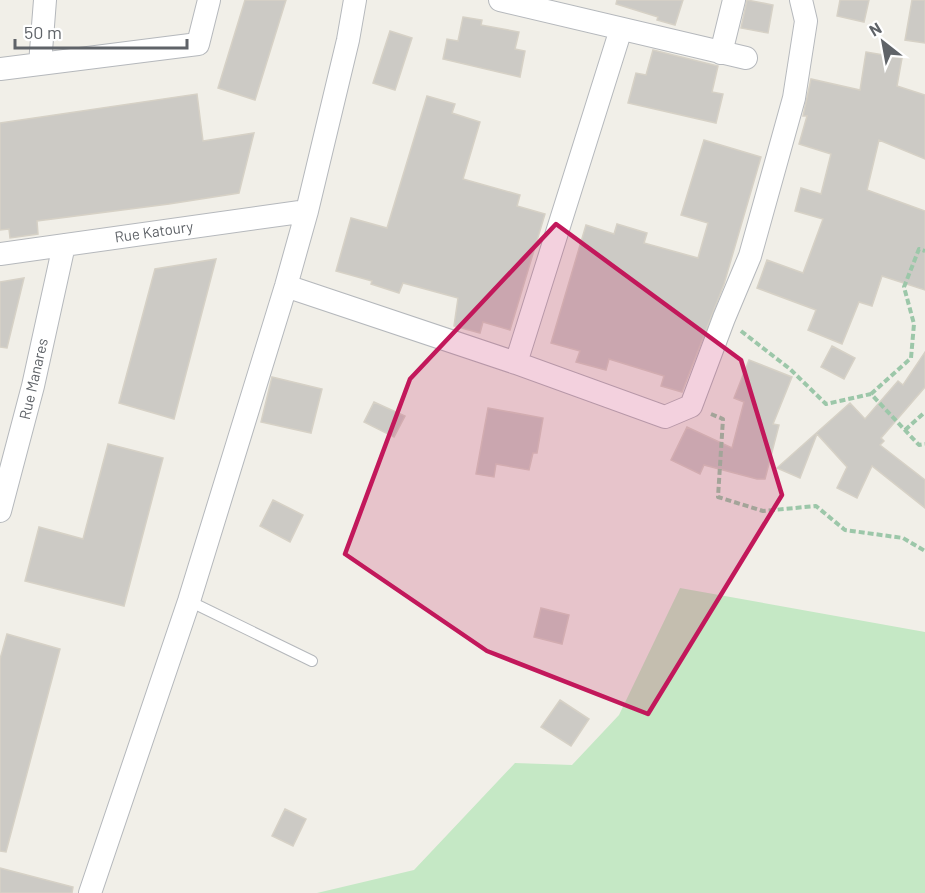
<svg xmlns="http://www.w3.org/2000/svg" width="925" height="893" viewBox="0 0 925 893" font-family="Barlow,sans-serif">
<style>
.green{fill:#c5e8c5}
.building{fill:#cccac5;stroke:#d6d1c6;stroke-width:1.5}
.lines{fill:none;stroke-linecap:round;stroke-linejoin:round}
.service-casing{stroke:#b5b8bc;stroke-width:12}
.minor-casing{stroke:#b5b8bc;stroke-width:24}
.path{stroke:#9cc7a9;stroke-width:4;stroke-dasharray:6 3;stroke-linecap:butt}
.service{stroke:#fff;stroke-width:10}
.minor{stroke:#fff;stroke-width:22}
.marked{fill:#c2185b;fill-opacity:0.2;stroke:#c2185b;stroke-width:4.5;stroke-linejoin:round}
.labels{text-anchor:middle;stroke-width:4.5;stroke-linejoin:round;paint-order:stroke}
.street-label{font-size:15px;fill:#5f6368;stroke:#fff}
</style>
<rect width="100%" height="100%" fill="#f1efe8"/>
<path class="green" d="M 680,588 L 925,632 L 925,893 L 317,893 L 414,870 L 515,763 L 572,765 L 619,715 Z"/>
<path class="building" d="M 245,0 L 286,0 L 255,100 L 218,88 Z
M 617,0 L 683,0 L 675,25 L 657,20 L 658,17 L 616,4 Z
M 747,0 L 773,5 L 768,33 L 741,28 Z
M 840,0 L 869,0 L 864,22 L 837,16 Z
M 912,0 L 925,0 L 925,43 L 905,40 Z
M 463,17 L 482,20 L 481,25 L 519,32 L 515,49 L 525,51 L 520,77 L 443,59 L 447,39 L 458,41 Z
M 390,31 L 412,38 L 395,90 L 373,83 Z
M 653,50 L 718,66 L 712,92 L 723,94 L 716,123 L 628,103 L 636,73 L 646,75 Z
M 866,52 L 902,58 L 897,86 L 925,95 L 925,159 L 879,140 L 867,190 L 925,211 L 925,290 L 882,276 L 872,306 L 859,302 L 842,344 L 808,330 L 816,310 L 757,288 L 767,260 L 803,273 L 823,219 L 795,211 L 801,188 L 821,194 L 831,154 L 799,144 L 807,116 L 803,116 L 811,79 L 860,90 Z
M 197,94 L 203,141 L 254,133 L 239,193 L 169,204 L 37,221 L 38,234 L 10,238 L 9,229 L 0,230 L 0,123 Z
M 427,96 L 455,104 L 452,113 L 480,122 L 463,179 L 520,195 L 517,206 L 545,214 L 510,330 L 483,322 L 480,333 L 454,326 L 458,298 L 403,283 L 399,293 L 371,284 L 372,281 L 336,271 L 351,218 L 387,228 Z
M 704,140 L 761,157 L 724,284 L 682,392 L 661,386 L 664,376 L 609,359 L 606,370 L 576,362 L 580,351 L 551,343 L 586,225 L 614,234 L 617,224 L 647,233 L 644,243 L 698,258 L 708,223 L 681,215 Z
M 216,259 L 174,419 L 119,403 L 155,269 Z
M 24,278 L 7,348 L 0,347 L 0,282 Z
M 832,346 L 855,358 L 844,379 L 821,367 Z
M 925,352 L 925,387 L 881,438 L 884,441 L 880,445 L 925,480 L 925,508 L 872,466 L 857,498 L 837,488 L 847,467 L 817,434 L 800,478 L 777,468 L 850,403 L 865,419 L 898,381 L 903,385 Z
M 749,360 L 792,377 L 773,424 L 779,425 L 765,479 L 757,479 L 704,465 L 700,474 L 671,460 L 687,427 L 732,448 L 744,402 L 734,398 Z
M 272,377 L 322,389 L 311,433 L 261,422 Z
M 374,402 L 405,416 L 394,437 L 364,422 Z
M 488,408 L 543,418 L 537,453 L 533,453 L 529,470 L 496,464 L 494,477 L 476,474 Z
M 108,444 L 163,458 L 124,606 L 25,581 L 39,527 L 83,539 Z
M 273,500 L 303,515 L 290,542 L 260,526 Z
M 541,608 L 569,615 L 562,644 L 534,637 Z
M 7,634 L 60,649 L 6,852 L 0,851 L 0,659 Z
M 560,700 L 589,719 L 571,746 L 541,727 Z
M 285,809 L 306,819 L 293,846 L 272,836 Z
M 0,868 L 73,887 L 72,893 L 0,893 Z"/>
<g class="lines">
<defs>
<path id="service" d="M 189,601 L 312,661"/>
<path id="minor" d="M 500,0 L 746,58
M 721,53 L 734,0
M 40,64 L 45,0
M 0,69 L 198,44 L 209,0
M 0,254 L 307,211
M 286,286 L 516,363 L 665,417 L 691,406 L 724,318 L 750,256 L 794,98 L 806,21 L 801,0
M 516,363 L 621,29
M 0,511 L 33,386 L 64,245
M 90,893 L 189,601 L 286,286 L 307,211 L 348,40 L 355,0"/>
</defs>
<use href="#service" class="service-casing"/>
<use href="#minor" class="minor-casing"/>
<path class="path" d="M 741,331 L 790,369 L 826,404 L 871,394 L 919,445 L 925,444
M 871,394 L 911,358 L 914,324 L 904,287 L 919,249 L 925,251
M 711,414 L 723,419 L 718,497 L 763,511 L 816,506 L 845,530 L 903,538 L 925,551
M 905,430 L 925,412"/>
<use href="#service" class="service"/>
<use href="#minor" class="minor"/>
</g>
<path class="marked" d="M 556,224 L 741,360 L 782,495 L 648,714 L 487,651 L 345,554 L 410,379 Z"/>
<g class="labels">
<g class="street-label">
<text transform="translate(154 232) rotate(-8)" y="5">Rue Katoury</text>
<text transform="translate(34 379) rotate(-77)" y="5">Rue Manares</text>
</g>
</g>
<g transform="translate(883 42) rotate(329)" stroke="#ffffff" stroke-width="4.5" paint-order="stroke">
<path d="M0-4.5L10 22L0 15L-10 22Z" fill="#5f6368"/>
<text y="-9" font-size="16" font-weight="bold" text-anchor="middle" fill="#5f6368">N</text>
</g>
<path d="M15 39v9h172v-9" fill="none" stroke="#5f6368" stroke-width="3"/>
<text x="24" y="39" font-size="18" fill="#5f6368" stroke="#ffffff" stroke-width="4.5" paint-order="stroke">50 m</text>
</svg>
